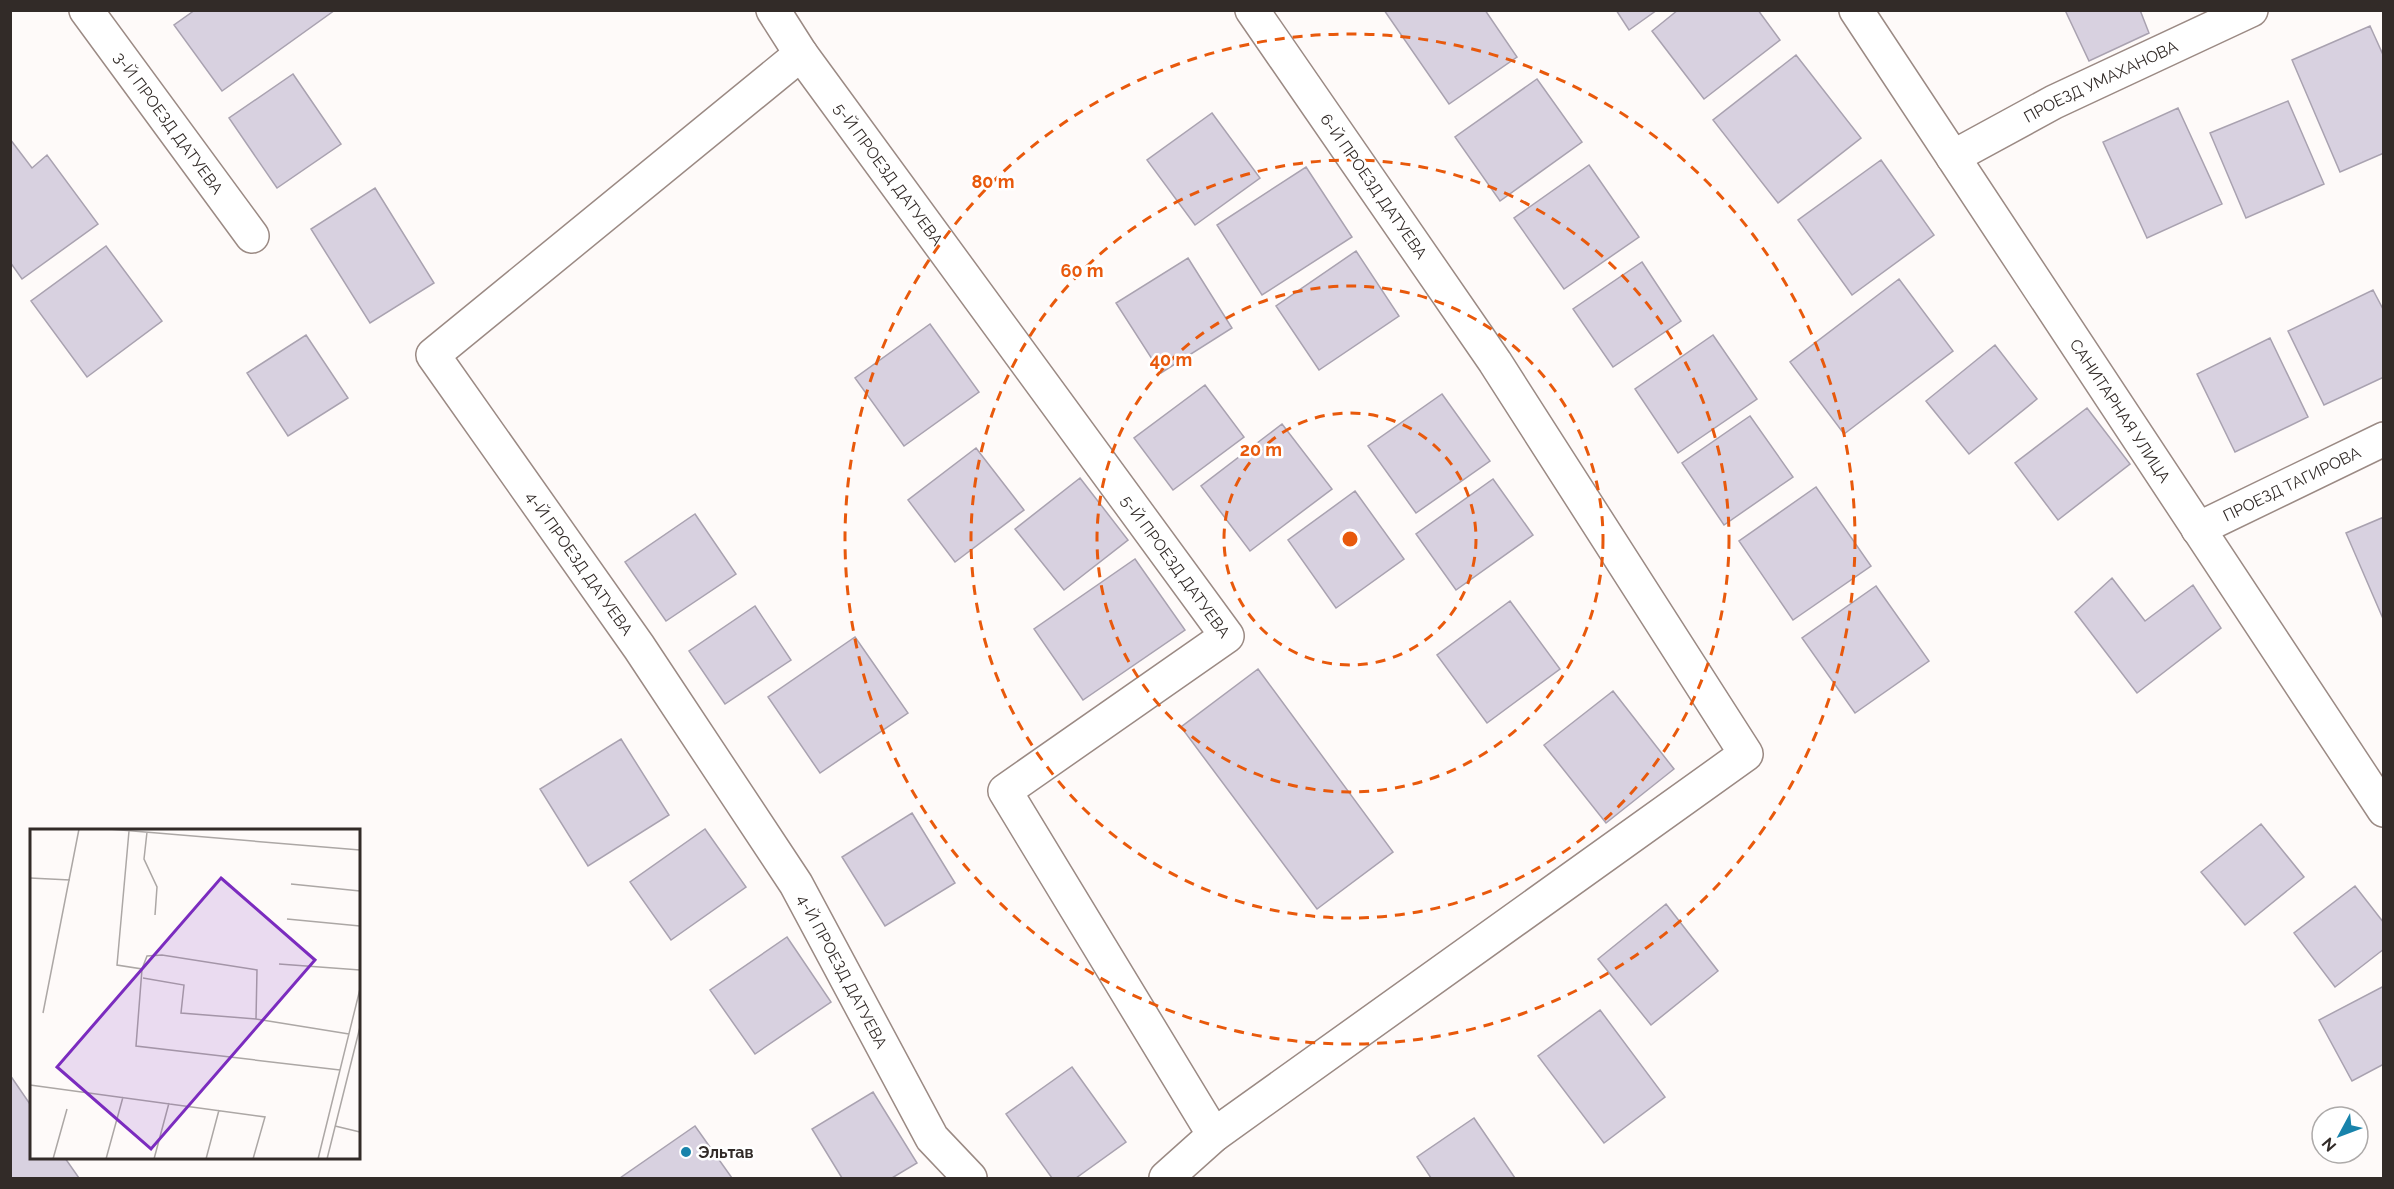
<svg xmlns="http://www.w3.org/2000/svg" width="2394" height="1189" viewBox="0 0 2394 1189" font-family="Raleway,sans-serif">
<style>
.building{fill:#d8d1e0;stroke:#a9a2b0;stroke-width:1.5}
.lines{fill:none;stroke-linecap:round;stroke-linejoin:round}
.street-casing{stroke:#9b8a84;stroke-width:36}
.street{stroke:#fff;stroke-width:33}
.ring{fill:none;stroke:#e8590c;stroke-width:3;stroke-dasharray:10 8}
.poi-dot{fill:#1883ab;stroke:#fff;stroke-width:2}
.labels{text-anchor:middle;stroke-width:5;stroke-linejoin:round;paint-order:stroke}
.street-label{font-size:16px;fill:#322b28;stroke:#fff}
.poi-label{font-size:16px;font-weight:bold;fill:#322b28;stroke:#fff;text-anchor:start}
.inset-road{fill:none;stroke:#aca7a5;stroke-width:1.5}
.view{fill:#7b2cbf;fill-opacity:0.15;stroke:#7b2cbf;stroke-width:3}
.inset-edge{fill:none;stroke:#322b28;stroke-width:3}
.centre{fill:#e8590c;stroke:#fff;stroke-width:3}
.ring-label{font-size:18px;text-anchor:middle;font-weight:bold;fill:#e8590c;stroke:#fff;stroke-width:5;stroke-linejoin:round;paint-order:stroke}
</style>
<rect width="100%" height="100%" fill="#fefaf9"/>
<path class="building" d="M 195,10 L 335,10 L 222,91 L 174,25 Z
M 1384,10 L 1485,10 L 1517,57 L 1449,104 Z
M 1616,10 L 1657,10 L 1629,30 Z
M 1678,10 L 1758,10 L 1780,40 L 1704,99 L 1652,31 Z
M 2065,10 L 2140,10 L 2149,33 L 2089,61 Z
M 2370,26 L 2384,57 L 2384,153 L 2340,172 L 2292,60 Z
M 1796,55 L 1861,138 L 1778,203 L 1713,120 Z
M 293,74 L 341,144 L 277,188 L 229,118 Z
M 1537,79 L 1582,142 L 1500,201 L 1455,137 Z
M 2288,101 L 2324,184 L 2246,218 L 2210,133 Z
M 2178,108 L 2222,204 L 2147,238 L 2103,142 Z
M 1212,113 L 1260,178 L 1195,225 L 1147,160 Z
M 10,139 L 32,168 L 47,155 L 98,224 L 22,279 L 10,262 Z
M 1881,160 L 1934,235 L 1852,295 L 1798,220 Z
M 1589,165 L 1639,237 L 1564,289 L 1514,218 Z
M 1306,167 L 1352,237 L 1262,295 L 1217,225 Z
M 375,188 L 434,283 L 370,323 L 311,229 Z
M 106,246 L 162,321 L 87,377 L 31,301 Z
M 1356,251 L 1399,316 L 1319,370 L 1276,306 Z
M 1188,258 L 1232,328 L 1161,373 L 1116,303 Z
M 1642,262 L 1681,321 L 1613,367 L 1573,309 Z
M 1899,279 L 1953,351 L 1844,434 L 1790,362 Z
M 2373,290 L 2384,311 L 2384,377 L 2324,405 L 2288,331 Z
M 930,324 L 979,392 L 904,446 L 855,378 Z
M 306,335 L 348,398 L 288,436 L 247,373 Z
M 1713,335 L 1757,399 L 1678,453 L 1635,389 Z
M 2270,338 L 2308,417 L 2235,452 L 2197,374 Z
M 1995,345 L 2037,399 L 1969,454 L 1926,401 Z
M 1205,385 L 1244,437 L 1173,490 L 1134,438 Z
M 1442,394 L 1490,461 L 1416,513 L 1368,446 Z
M 2087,408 L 2130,464 L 2058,520 L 2015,463 Z
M 1750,416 L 1793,477 L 1724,525 L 1682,463 Z
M 1282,424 L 1332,489 L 1250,551 L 1201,486 Z
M 976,448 L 1024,510 L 955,562 L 908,500 Z
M 1080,478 L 1128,540 L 1064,590 L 1015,529 Z
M 1493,479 L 1533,535 L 1456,590 L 1416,534 Z
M 1816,487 L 1871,566 L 1793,620 L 1739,541 Z
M 1355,491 L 1404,559 L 1336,608 L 1288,540 Z
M 695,514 L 736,574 L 666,621 L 625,562 Z
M 2384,517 L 2384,621 L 2346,533 Z
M 1135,559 L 1185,630 L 1083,700 L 1034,629 Z
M 2112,578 L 2145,621 L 2193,585 L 2221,628 L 2137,693 L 2075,612 Z
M 1876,586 L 1929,661 L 1855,713 L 1802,638 Z
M 1510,601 L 1560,669 L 1487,723 L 1437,655 Z
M 755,606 L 791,660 L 725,704 L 689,651 Z
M 855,637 L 908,713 L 820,773 L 768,697 Z
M 1258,669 L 1393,852 L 1317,909 L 1181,727 Z
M 1613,691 L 1674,769 L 1606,823 L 1544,745 Z
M 621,739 L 669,815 L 588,866 L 540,789 Z
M 912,813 L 955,883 L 885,926 L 842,857 Z
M 2261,824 L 2304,877 L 2245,925 L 2201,872 Z
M 705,829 L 746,887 L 671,940 L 630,882 Z
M 2355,886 L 2384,923 L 2384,949 L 2335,987 L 2294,933 Z
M 1666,904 L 1718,971 L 1651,1025 L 1598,959 Z
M 787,937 L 831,1002 L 755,1054 L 710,990 Z
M 2384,986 L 2384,1064 L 2352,1081 L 2319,1020 Z
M 1600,1010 L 1665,1097 L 1604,1143 L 1538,1056 Z
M 1072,1067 L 1126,1142 L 1076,1178 L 1052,1178 L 1006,1114 Z
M 10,1075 L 32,1107 L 32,1158 L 65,1158 L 79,1178 L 10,1178 Z
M 873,1092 L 917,1163 L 892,1178 L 842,1178 L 812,1129 Z
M 1474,1118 L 1515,1178 L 1431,1178 L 1417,1157 Z
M 695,1126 L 732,1178 L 620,1178 Z"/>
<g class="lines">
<defs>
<g id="street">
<path id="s1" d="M 86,10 L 252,236"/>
<path id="s2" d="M 773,10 L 801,54 L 1227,636 L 1005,791 L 1214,1135"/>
<path id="s3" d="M 1856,10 L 2384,810"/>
<path id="s4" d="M 801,54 L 433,355 L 639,647 L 796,884 L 932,1138 L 970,1178"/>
<path id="s5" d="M 1953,157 L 2054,102 L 2251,10"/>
<path id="s6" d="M 2198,529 L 2384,439"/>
<path d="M 1166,1178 L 1214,1135 L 1746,754 L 1495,362 L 1252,10"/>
</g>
</defs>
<use href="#street" class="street-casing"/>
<use href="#street" class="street"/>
</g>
<g class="ring">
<circle cx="1350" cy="539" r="126"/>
<circle cx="1350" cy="539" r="253"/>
<circle cx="1350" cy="539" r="379"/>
<circle cx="1350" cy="539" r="505"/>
</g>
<circle class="poi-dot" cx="686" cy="1152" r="6"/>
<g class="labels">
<g class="street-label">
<text dy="6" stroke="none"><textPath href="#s5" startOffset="166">ПРОЕЗД УМАХАНОВА</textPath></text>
<text dy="6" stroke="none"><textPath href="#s1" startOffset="140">3-Й ПРОЕЗД ДАТУЕВА</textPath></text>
<text dy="6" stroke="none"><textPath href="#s2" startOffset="201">5-Й ПРОЕЗД ДАТУЕВА</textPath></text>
<text transform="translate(1374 186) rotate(55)" y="6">6-Й ПРОЕЗД ДАТУЕВА</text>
<text dy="6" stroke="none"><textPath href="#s3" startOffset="480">САНИТАРНАЯ УЛИЦА</textPath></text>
<text dy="6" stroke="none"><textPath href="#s6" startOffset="104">ПРОЕЗД ТАГИРОВА</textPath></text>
<text dy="6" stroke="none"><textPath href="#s4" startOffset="730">4-Й ПРОЕЗД ДАТУЕВА</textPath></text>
<text dy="6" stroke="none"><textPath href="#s2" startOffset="687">5-Й ПРОЕЗД ДАТУЕВА</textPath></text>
<text dy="6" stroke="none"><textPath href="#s4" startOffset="1216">4-Й ПРОЕЗД ДАТУЕВА</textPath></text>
</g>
<g class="poi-label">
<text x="698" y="1158">Эльтав</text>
</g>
</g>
<g transform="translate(30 829)">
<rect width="330" height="330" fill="#fefaf9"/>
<path class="inset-road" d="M 79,0 L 330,21M 99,2 L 87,136 L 112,140 L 106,217 L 310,241M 117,3 L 114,30 L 127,58 L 125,86M 0,49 L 40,51M 261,55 L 330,62M 257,90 L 330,97M 249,135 L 330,141M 112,140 L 117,127 L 132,126 L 227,141 L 226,190M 113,149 L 154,156 L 151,184 L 226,190 L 319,205M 13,184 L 49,0M 0,256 L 235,288 L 223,330M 305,297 L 330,303M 23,330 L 37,280M 76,330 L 93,268M 124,330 L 139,274M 176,330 L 189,281M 288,330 L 330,160M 297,330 L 330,198"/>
<path class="view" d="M 191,49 L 285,131 L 121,320 L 27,238 Z"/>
<rect width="330" height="330" class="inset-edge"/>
</g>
<circle cx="1350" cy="539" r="9" class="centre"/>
<g class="ring-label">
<text x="993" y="188">80 m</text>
<text x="1082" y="277">60 m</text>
<text x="1171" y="366">40 m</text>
<text x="1261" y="456">20 m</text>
</g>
<rect width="2394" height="1189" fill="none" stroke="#322b28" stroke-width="24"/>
<g transform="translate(2340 1135) rotate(229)"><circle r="28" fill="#ffffff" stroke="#adaaa9" stroke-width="1.5"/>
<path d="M0-4.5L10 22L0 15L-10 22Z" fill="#1883ab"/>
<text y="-9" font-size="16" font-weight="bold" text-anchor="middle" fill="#322b28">N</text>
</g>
</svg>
